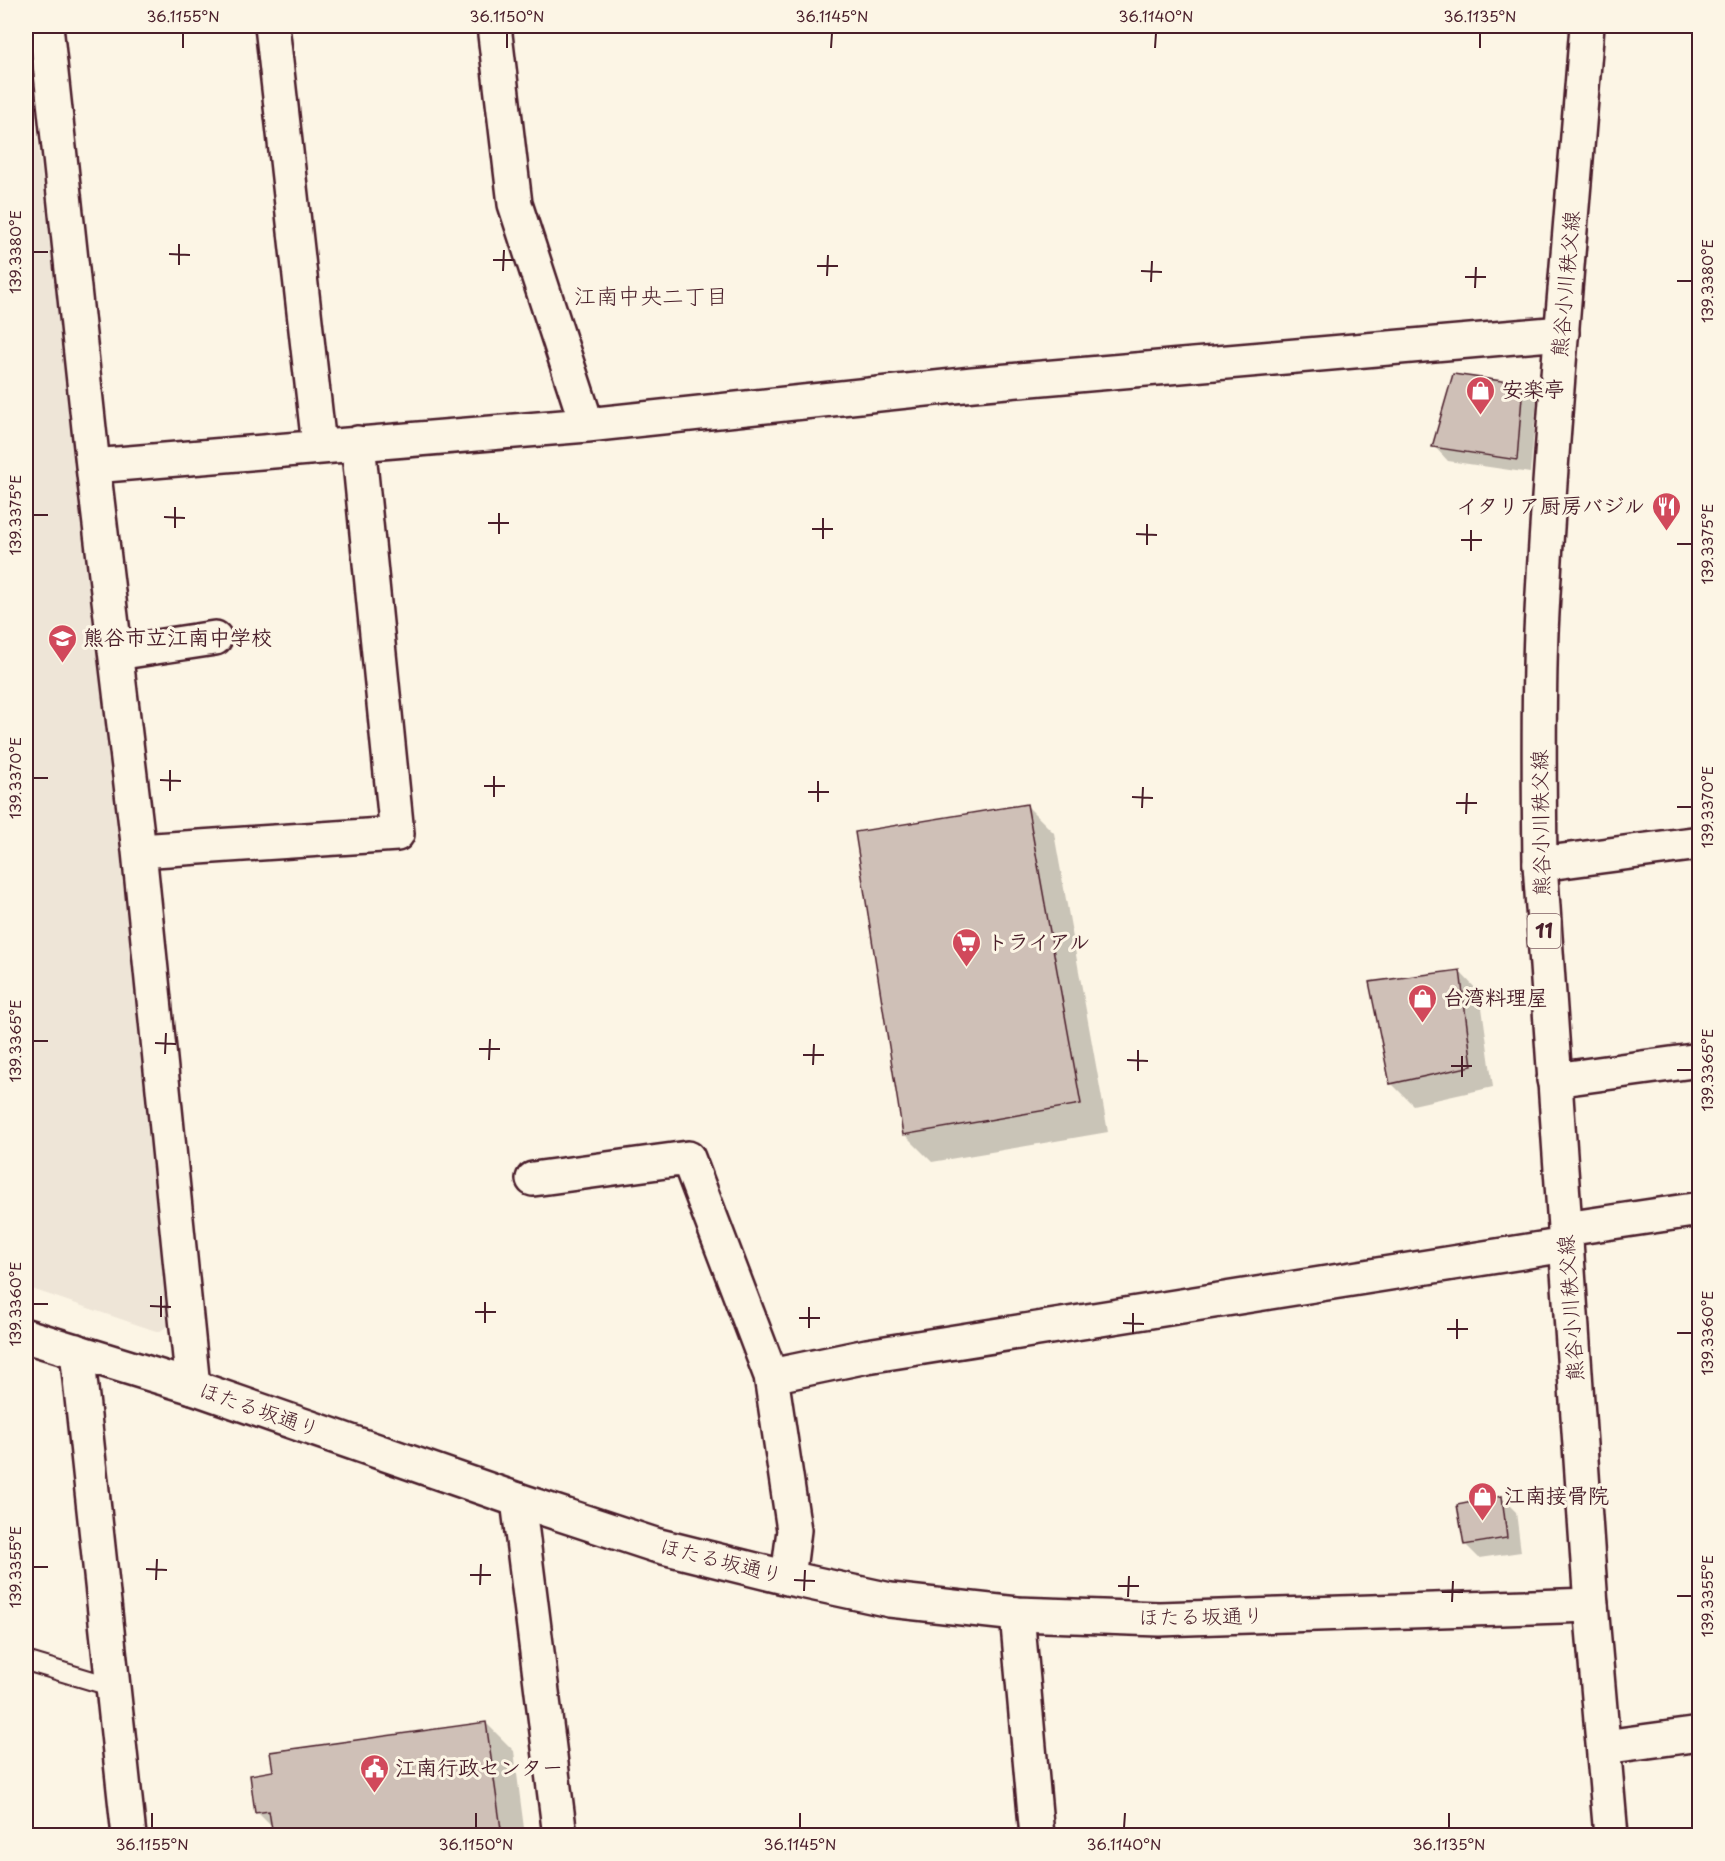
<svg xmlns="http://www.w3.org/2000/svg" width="1725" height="1861" viewBox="0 0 1725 1861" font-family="'Playpen Sans','Klee One',sans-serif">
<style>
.built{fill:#eee5d7}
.shadow{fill:#0003}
.building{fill:#cfc0b7;stroke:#4a1f2b;stroke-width:1.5}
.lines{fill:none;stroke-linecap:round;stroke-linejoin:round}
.service-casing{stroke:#4a1f2b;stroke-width:22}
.minor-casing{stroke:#4a1f2b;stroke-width:38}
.tertiary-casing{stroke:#4a1f2b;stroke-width:38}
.primary-casing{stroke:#4a1f2b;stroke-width:38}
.service{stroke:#fcf5e5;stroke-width:18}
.minor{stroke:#fcf5e5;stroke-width:33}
.tertiary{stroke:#fcf5e5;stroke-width:33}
.primary{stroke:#fcf5e5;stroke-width:33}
.ticks{fill:none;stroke:#4a1f2b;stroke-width:2}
.labels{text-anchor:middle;stroke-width:6;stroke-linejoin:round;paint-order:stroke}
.shield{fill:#fcf5e5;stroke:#7f5f63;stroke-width:1.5}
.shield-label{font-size:20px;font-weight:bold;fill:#4a1f2b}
.street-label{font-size:21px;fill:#4a1f2b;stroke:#fcf5e5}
.poi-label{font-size:21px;font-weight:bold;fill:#4a1f2b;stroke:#fcf5e5;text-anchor:start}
.neighbourhood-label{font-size:22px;fill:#4a1f2b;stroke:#fcf5e5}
.neatline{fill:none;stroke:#4a1f2b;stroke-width:2}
.ticks-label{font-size:15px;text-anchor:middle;fill:#4a1f2b}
</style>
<rect width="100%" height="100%" fill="#fcf5e5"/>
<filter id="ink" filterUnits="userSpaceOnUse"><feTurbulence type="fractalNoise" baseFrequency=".0167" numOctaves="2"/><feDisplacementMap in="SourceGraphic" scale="12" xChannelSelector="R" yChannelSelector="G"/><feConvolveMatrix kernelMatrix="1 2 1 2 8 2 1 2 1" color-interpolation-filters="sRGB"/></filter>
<g filter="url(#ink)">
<path class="built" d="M 26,41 L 176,1320 L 159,1332 L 26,1287 Z"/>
<path class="shadow" d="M 1522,385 L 1537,399 L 1530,473 L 1448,461 L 1434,446 Z
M 1026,805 L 1054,833 L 1108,1132 L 932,1162 L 904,1134 Z
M 1459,971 L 1480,993 L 1493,1087 L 1413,1105 L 1392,1084 Z
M 1502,1498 L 1516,1512 L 1521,1552 L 1479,1558 L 1465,1544 Z
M 486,1723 L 514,1751 L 525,1836 L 274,1836 L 274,1829 L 257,1812 Z"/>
<path class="building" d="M 1453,374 L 1523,384 L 1517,460 L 1432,447 Z
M 1027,804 L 1081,1104 L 903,1135 L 855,832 Z
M 1460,970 L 1472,1066 L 1390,1084 L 1369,982 Z
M 1502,1496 L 1507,1538 L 1464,1545 L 1457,1505 Z
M 486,1722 L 502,1836 L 273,1836 L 269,1811 L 255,1813 L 250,1775 L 273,1771 L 270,1752 Z"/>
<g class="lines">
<defs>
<path id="service" d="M 26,1661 L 113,1687"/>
<path id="minor" d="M 46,26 L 93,466 L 139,851 L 193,1387
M 272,26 L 319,446
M 494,26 L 515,204 L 587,425
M 93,466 L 587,425 L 973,384 L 1562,333
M 116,653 L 215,638
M 139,851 L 397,834 L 358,443
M 1540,864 L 1700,843
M 1554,1080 L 1700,1060
M 533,1179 L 688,1158 L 771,1376 L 794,1530 L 788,1578
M 1565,1229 L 1700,1209
M 77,1351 L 129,1836
M 771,1376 L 867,1356 L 1566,1245
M 518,1500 L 560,1836
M 1017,1614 L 1037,1836"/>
<path id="tertiary" d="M 26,1336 L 193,1387 L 518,1500 L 655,1545 L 788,1578 L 890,1600 L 1017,1614 L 1159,1619 L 1591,1605
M 1604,1747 L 1700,1734"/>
<path id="primary" d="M 1587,26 C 1571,228 1551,430 1541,632 C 1538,709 1539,787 1540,864 L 1591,1605 L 1611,1836"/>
</defs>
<use href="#service" class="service-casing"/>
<use href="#minor" class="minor-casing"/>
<use href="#tertiary" class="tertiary-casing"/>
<use href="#primary" class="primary-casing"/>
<use href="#service" class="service"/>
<use href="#minor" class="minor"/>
<use href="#tertiary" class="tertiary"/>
<use href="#primary" class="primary"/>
</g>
</g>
<path class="ticks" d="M 183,48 L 183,33M 507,48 L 507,33M 831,48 L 832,33M 1155,48 L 1156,33M 1480,48 L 1480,33M 33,252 L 48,252M 169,254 L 190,255M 493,260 L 514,260M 179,265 L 179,244M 817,266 L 838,266M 503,271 L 504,250M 1141,271 L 1162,272M 827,276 L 828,255M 1465,277 L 1486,277M 1677,281 L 1692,281M 1151,282 L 1152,261M 1475,288 L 1476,267M 33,515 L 48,515M 164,517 L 185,518M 488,523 L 509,523M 175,528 L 175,507M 812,529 L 833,529M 499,534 L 499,513M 1136,534 L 1157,535M 823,539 L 823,518M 1461,540 L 1482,540M 1677,544 L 1692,544M 1147,545 L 1147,524M 1471,551 L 1471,530M 33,778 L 48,778M 160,780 L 181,781M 484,786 L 505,786M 170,791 L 170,770M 808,792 L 829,792M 494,797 L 494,776M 1132,797 L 1153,798M 818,802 L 818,781M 1456,803 L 1477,803M 1677,807 L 1692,807M 1142,808 L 1143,787M 1466,814 L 1467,793M 33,1041 L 48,1041M 155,1043 L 176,1044M 479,1049 L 500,1049M 165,1054 L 166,1033M 803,1055 L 824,1055M 489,1060 L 490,1039M 1127,1060 L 1148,1061M 813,1065 L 814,1044M 1451,1066 L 1472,1066M 1677,1070 L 1692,1070M 1138,1071 L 1138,1050M 1462,1077 L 1462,1056M 33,1304 L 48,1304M 150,1306 L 171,1307M 475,1312 L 496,1312M 161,1317 L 161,1296M 799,1318 L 820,1318M 485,1323 L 485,1302M 1123,1323 L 1144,1324M 809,1328 L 809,1307M 1447,1329 L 1468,1329M 1677,1333 L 1692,1333M 1133,1334 L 1133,1313M 1457,1339 L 1457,1319M 33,1567 L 48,1567M 146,1569 L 167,1570M 470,1575 L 491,1575M 156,1580 L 157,1559M 794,1580 L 815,1581M 480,1585 L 481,1564M 1118,1586 L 1139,1586M 804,1591 L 805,1570M 1442,1592 L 1463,1592M 1677,1596 L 1692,1596M 1128,1597 L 1129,1576M 1452,1602 L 1453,1581M 152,1828 L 152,1813M 476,1828 L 476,1813M 800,1828 L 800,1813M 1124,1828 L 1125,1813M 1449,1828 L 1449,1813"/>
<defs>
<symbol id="shop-pin" viewBox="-11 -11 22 30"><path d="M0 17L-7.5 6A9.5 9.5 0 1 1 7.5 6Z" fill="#d1495b" stroke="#fcf5e5"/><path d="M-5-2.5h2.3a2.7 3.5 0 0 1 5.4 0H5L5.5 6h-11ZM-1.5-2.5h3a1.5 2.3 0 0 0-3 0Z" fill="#fff"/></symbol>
<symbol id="restaurant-pin" viewBox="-11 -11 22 30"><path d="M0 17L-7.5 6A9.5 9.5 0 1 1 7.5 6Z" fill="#d1495b" stroke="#fcf5e5"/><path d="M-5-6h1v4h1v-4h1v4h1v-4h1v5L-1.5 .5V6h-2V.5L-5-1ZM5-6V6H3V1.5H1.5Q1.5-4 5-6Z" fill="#fff"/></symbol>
<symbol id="school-pin" viewBox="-11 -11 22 30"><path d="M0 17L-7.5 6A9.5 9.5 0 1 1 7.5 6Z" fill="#d1495b" stroke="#fcf5e5"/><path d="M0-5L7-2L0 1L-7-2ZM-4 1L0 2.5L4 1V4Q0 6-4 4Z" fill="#fff"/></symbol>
<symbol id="supermarket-pin" viewBox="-11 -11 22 30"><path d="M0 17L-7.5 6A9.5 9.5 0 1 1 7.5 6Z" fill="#d1495b" stroke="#fcf5e5"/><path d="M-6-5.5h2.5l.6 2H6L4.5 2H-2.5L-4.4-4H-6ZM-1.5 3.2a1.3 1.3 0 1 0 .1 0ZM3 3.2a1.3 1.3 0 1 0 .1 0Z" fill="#fff"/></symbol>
<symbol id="civic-pin" viewBox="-11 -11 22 30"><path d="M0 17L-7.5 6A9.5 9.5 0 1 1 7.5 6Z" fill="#d1495b" stroke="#fcf5e5"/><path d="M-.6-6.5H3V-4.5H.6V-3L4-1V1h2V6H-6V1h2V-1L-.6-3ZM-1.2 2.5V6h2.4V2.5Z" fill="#fff"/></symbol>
</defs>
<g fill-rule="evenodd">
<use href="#shop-pin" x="1464" y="374" width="33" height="45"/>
<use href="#restaurant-pin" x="1650" y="490" width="33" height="45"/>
<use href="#school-pin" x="46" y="622" width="33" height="45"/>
<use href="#supermarket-pin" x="950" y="926" width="33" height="45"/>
<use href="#shop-pin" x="1406" y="982" width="33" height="45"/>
<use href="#shop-pin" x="1466" y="1480" width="33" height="45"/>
<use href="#civic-pin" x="358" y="1752" width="33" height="45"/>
</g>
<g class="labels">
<rect class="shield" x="1527.5" y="914" width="33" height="34" rx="4.5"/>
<g class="shield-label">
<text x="1544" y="938">11</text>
</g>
<g class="street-label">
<text transform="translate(1566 284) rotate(-85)" y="7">熊谷小川秩父線</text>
<text transform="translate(1541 823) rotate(-91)" y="7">熊谷小川秩父線</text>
<text transform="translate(1571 1308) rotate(-94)" y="7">熊谷小川秩父線</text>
<text transform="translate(259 1410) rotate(19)" y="7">ほたる坂通り</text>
<text transform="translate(721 1561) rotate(14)" y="7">ほたる坂通り</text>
<text transform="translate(1201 1617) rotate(-1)" y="7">ほたる坂通り</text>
</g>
<g class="poi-label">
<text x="1502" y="397">安楽亭</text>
<text x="1645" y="513" text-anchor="end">イタリア厨房バジル</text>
<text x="83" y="645">熊谷市立江南中学校</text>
<text x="987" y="949">トライアル</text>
<text x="1443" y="1005">台湾料理屋</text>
<text x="1504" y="1503">江南接骨院</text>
<text x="395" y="1775">江南行政センター</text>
</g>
<g class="neighbourhood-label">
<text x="651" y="304">江南中央二丁目</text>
</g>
</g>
<rect width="1725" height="1861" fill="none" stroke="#fcf5e5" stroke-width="66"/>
<rect x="33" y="33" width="1659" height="1795" class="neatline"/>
<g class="ticks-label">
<text x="183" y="22">36.1155°N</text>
<text x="507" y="22">36.1150°N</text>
<text x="832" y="22">36.1145°N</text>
<text x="1156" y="22">36.1140°N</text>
<text x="1480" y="22">36.1135°N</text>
<text transform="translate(16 252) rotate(-90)" y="5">139.3380°E</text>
<text transform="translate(1708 281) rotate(-90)" y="5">139.3380°E</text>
<text transform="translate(16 515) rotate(-90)" y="5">139.3375°E</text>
<text transform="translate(1708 544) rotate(-90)" y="5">139.3375°E</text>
<text transform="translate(16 778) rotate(-90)" y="5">139.3370°E</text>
<text transform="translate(1708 807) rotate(-90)" y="5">139.3370°E</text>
<text transform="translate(16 1041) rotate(-90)" y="5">139.3365°E</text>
<text transform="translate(1708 1070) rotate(-90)" y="5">139.3365°E</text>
<text transform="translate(16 1304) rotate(-90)" y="5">139.3360°E</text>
<text transform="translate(1708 1333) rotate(-90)" y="5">139.3360°E</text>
<text transform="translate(16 1567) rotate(-90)" y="5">139.3355°E</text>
<text transform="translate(1708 1596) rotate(-90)" y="5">139.3355°E</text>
<text x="152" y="1850">36.1155°N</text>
<text x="476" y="1850">36.1150°N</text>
<text x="800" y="1850">36.1145°N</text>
<text x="1124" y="1850">36.1140°N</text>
<text x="1449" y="1850">36.1135°N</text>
</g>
</svg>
